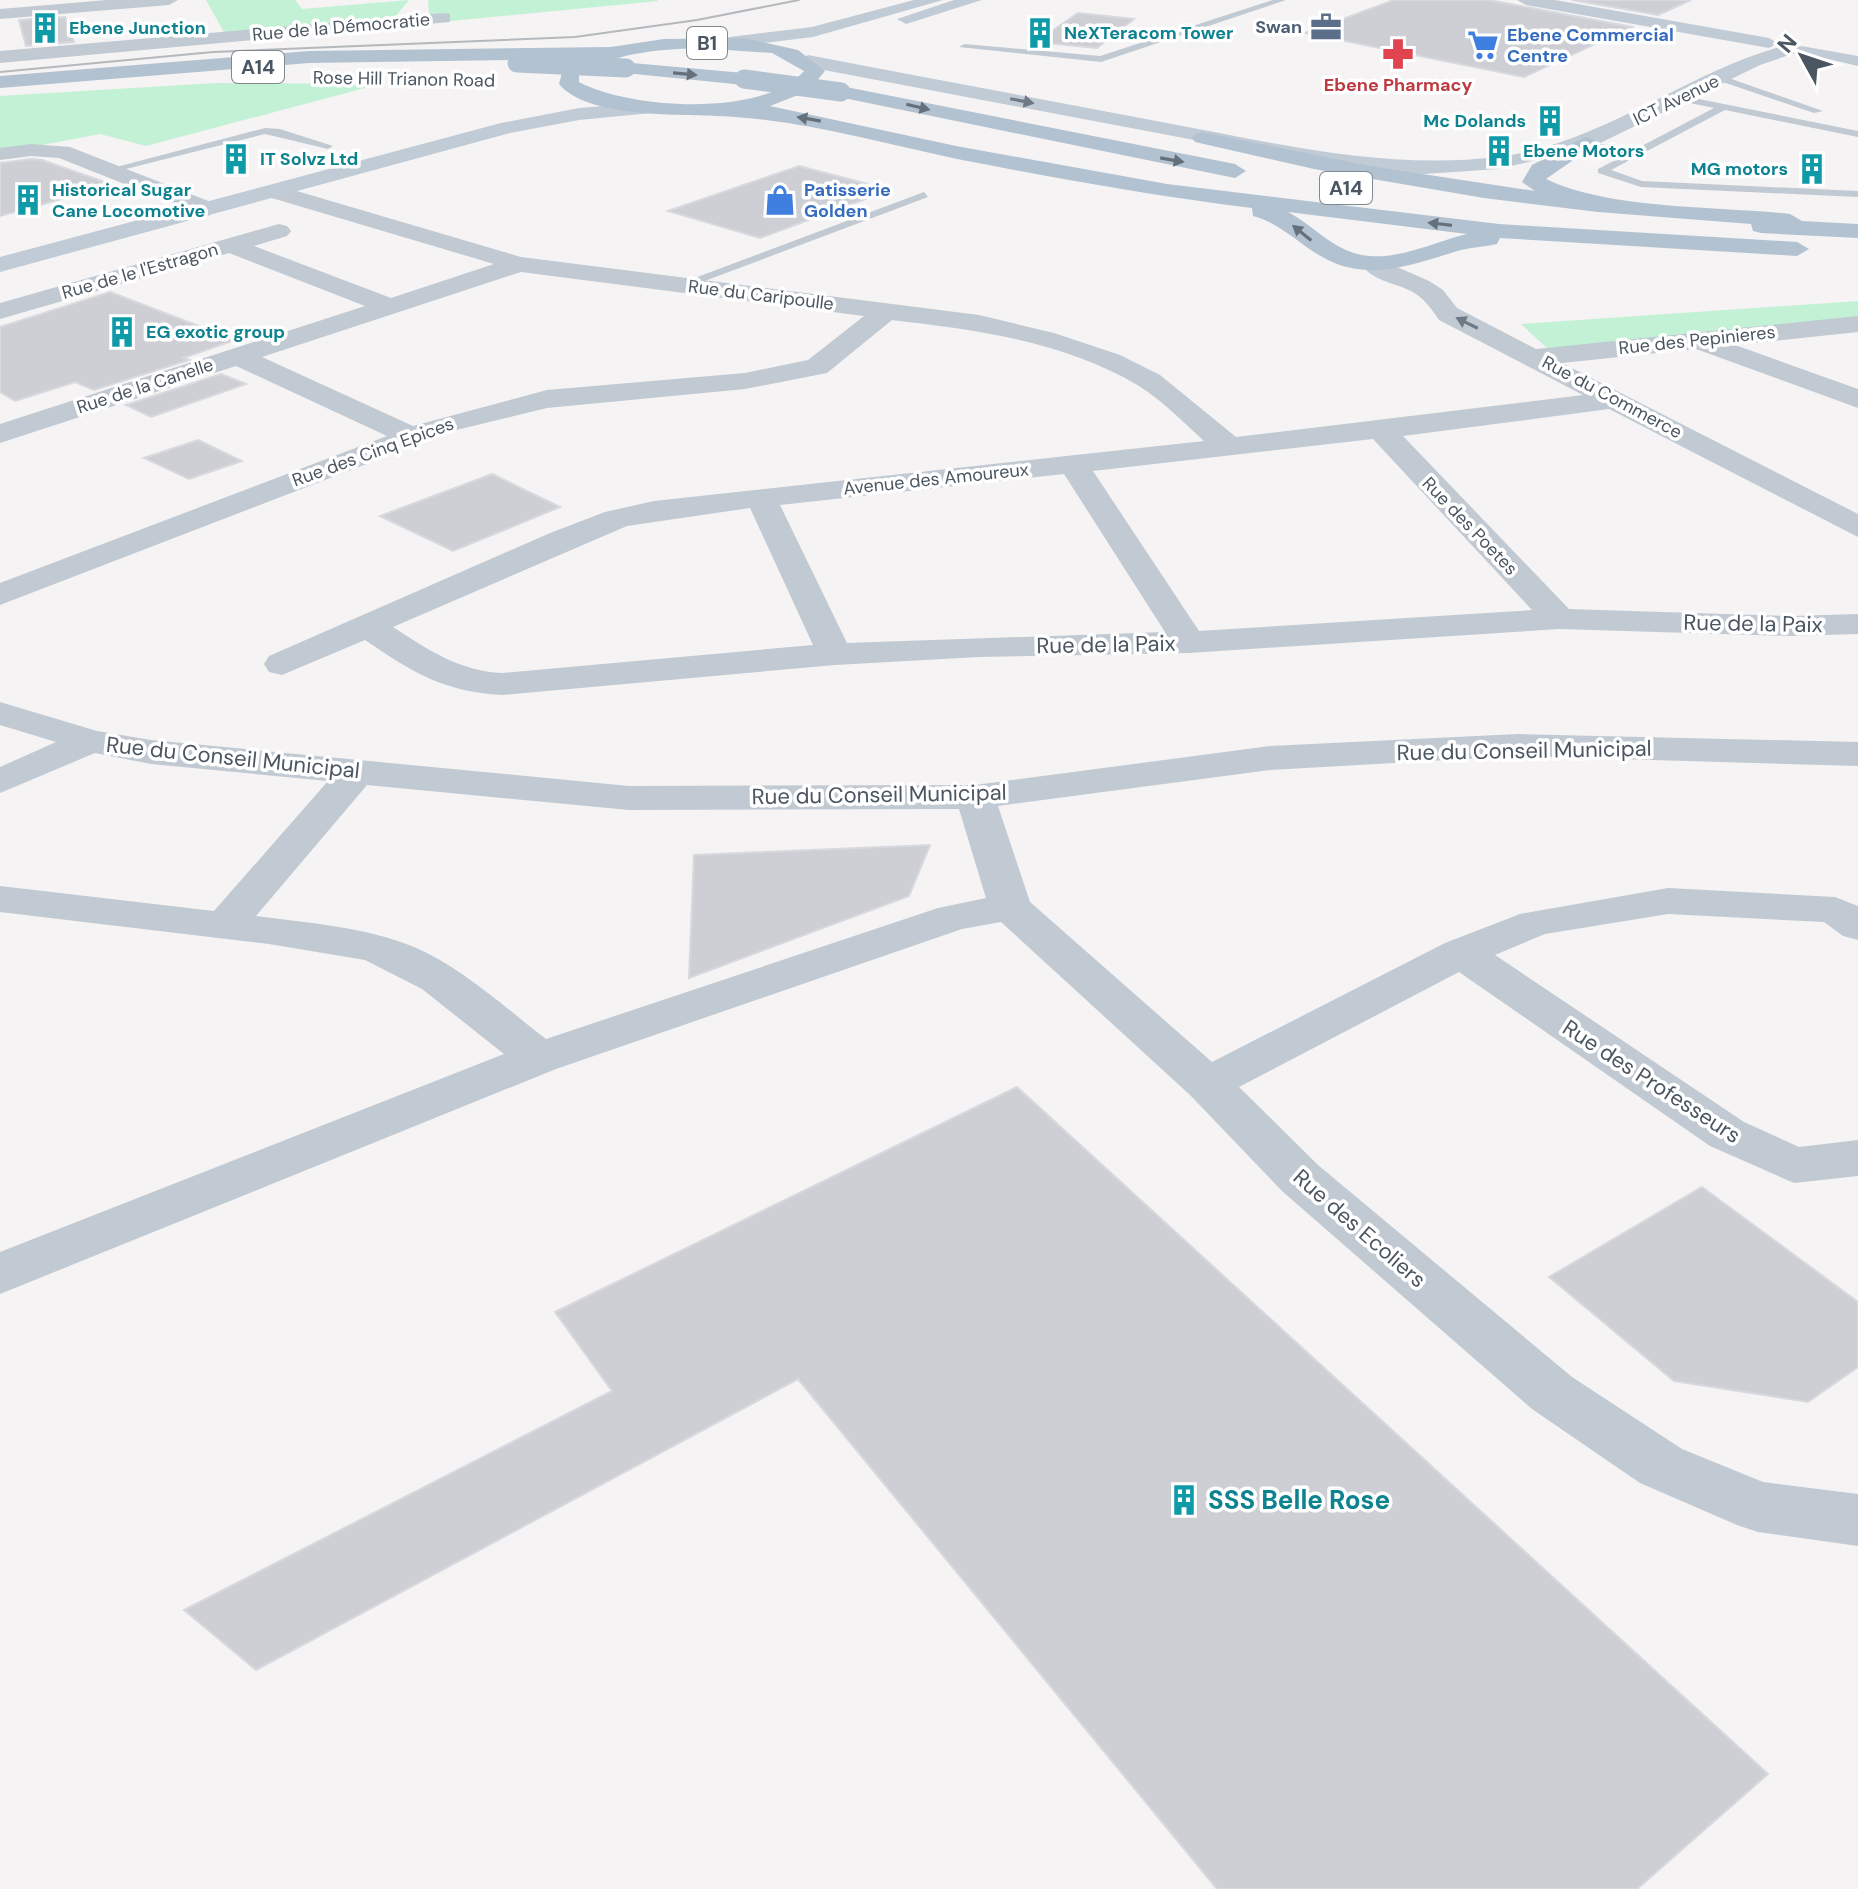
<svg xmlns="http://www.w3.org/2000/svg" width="1858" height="1889" viewBox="0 0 1858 1889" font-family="'DM Sans',sans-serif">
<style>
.green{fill:#c3f1d5}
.building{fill:#cdcfd5;stroke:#d7d9de;stroke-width:2}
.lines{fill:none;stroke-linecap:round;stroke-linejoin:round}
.lane{fill:#c1cad2;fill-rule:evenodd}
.street{fill:#c1cad2;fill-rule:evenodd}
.secondary{fill:#c1cbd6;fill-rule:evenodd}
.primary{fill:#b3c2d1;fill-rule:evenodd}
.tram{stroke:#b5b8bd;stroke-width:2}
.primary-bridge{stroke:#b3c2d1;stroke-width:19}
.oneway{fill:#64717d}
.oneway2{fill:#6e7984}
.oneway3{fill:#6e7983}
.labels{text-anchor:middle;stroke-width:7;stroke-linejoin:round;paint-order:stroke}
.far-street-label{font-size:18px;fill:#4a5661;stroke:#fff}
.far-service-label{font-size:18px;font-weight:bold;fill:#4e5e75;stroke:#fff;text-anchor:end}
.far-culture-label{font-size:18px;font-weight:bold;fill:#0d838f;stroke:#fff;text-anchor:start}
.far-shop-label{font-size:18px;font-weight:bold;fill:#366cbe;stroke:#fff;text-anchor:start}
.far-health-label{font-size:18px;font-weight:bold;fill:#be3a42;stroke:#fff}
.shield{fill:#fff;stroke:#808990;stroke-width:2}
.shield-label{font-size:20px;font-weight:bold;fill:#4a5661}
.street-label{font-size:22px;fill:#4a5661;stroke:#fff}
.near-culture-label{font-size:26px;font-weight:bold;fill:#0d838f;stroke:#fff;text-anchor:start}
</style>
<rect width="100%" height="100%" fill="#f5f3f3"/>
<path class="green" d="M 206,0 L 295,0 L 302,9 L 409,0 L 396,16 L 373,22 L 225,34 Z
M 428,0 L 657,0 L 658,1 L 430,23 Z
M 216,83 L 380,84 L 146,146 L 100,134 L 0,153 L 0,96 Z
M 1858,301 L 1858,320 L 1549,350 L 1521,324 Z"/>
<path class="building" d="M 1394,0 L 1489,0 L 1632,27 L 1524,77 L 1305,33 Z
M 1572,0 L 1691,0 L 1658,15 Z
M 1078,13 L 1134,19 L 1097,48 L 1036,42 Z
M 65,17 L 74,42 L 26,46 L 19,20 Z
M 31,159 L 42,160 L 113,185 L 0,216 L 0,163 Z
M 799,166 L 890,190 L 760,238 L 668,211 Z
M 110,292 L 235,340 L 183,358 L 189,360 L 94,390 L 75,382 L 15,401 L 0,392 L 0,327 Z
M 221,374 L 246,384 L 151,417 L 126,405 Z
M 198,440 L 242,461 L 189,479 L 144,458 Z
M 492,474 L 560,507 L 453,551 L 380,516 Z
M 930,845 L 909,896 L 689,978 L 694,855 Z
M 1017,1087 L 1768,1774 L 1637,1889 L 1217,1889 L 798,1379 L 256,1670 L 184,1610 L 612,1391 L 555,1312 Z
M 1702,1187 L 1858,1302 L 1858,1367 L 1808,1402 L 1674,1381 L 1549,1277 Z"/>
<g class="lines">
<path class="lane" d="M 1273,0 L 1286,0 L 1101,62 L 959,47 L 964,44 L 1100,56 Z
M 1717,76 L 1723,76 L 1823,111 L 1814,113 L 1717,80 Z
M 1679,95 L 1858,131 L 1858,137 L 1725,110 L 1611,170 L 1642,181 L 1858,191 L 1858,197 L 1641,187 L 1598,173 L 1598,169 L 1627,154 L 1581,145 L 1581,141 L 1636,149 L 1714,108 L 1675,100 Z
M 265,128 L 280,129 L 333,146 L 328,149 L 265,134 L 110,173 L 105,170 Z
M 924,192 L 928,197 L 686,288 L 676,285 Z"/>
<path class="street" d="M 107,0 L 178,0 L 169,5 L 0,19 L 0,9 Z
M 444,13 L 450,14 L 450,22 L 0,63 L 0,51 Z
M 31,144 L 70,147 L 216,204 L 219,209 L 208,216 L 200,214 L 59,158 L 31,156 L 0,160 L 0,148 Z
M 273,184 L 521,257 L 979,315 L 1054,333 L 1120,355 L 1160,375 L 1236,437 L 1583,395 L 1439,320 C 1431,308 1424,298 1411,291 C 1393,282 1372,281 1360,263 L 1372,256 L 1429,281 L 1443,290 L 1457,308 L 1536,349 L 1858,316 L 1858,332 L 1735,345 L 1858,389 L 1858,408 L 1696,349 L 1562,363 L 1858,514 L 1858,537 L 1609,409 L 1403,436 L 1569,609 L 1791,616 L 1858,614 L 1858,634 L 1791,636 L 1559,629 L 1189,653 L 979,657 L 835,665 L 502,695 C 444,692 412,672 365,640 L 282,675 L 269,672 L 264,664 L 269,656 L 550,533 L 605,512 L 654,501 L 1204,441 C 1183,422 1163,401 1139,386 C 1065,341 976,330 892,320 L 827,373 L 745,389 L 547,408 L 452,431 L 0,605 L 0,583 L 387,436 L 236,366 L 0,443 L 0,424 L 365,306 L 229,253 L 0,319 L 0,303 L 279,224 L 287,226 L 291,231 L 287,236 L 254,246 L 391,298 L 494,264 L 265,196 L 262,191 ZM 521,272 L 864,316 L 808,360 L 745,373 L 547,390 L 413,426 L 262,357 ZM 1373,439 L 1532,610 L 1199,631 L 1093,471 ZM 1064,474 L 1165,632 L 847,643 L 780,505 ZM 750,508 L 813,645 L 502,673 C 460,671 428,650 393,627 L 627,526 Z
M 0,702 L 97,731 L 151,740 L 629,786 L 975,785 L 1270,746 L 1518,734 L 1858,742 L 1858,766 L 1518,756 L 1270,770 L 998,806 L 1030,902 L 1212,1062 L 1445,943 L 1520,914 L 1668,888 L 1835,897 L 1858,906 L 1858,940 L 1843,936 L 1824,922 L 1668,914 L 1545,934 L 1495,955 L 1744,1122 L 1799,1147 L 1858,1140 L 1858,1176 L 1794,1183 L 1710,1146 L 1459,972 L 1239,1087 L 1318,1165 L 1572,1377 L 1682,1449 L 1763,1482 L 1858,1494 L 1858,1546 L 1758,1532 L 1737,1525 L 1640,1483 L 1532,1409 L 1282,1191 L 1190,1095 L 1001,922 L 962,929 L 556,1069 L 0,1294 L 0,1252 L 504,1054 L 422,989 L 365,960 L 269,944 L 0,912 L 0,886 L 214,911 L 328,781 L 151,764 L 95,753 L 0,793 L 0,767 L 56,742 L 0,725 ZM 367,785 L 629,810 L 959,809 L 986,898 L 938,908 L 546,1039 C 504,1007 463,968 414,947 C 366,927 308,923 256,916 Z"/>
<path class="secondary" d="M 914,0 L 943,0 L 813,37 L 722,48 L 713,43 L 722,38 L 812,27 Z
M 954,0 L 982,0 L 906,24 L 897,19 Z
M 1517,0 L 1555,0 L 1769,38 L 1778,43 L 1769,48 L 1526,5 Z
M 1790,44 L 1858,56 L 1858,66 L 1798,52 L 1760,65 L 1592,147 L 1498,169 L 1424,174 L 1366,171 L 1263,153 L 808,67 L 799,61 L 808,55 C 929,78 1051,101 1172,124 C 1279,144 1387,170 1497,157 C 1604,144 1687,70 1790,44 Z
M 655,102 L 662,104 L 665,108 L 662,112 L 579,120 L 510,133 L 0,272 L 0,257 L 501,123 L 579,108 Z"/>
<path class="primary" d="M 744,38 L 798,50 L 825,71 L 808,91 L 770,106 L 956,146 L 1167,184 L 1499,224 L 1797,242 L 1809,249 L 1797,256 L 1500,238 L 1497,244 C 1485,247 1473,247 1461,250 C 1416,263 1373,282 1328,260 C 1301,247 1283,224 1253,216 L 1252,208 C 1153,196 1055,178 957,159 C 877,142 799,119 717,116 C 677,114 587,118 559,84 L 563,69 L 580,59 L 309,63 L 0,88 L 0,76 L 309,51 L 611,47 L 664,39 ZM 698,48 L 772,53 L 804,71 C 764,118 629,109 579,82 L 579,75 C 616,52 656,50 698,48 ZM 1288,212 L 1467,234 C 1429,243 1385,268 1346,250 C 1325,241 1309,223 1288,212 Z
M 632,63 L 744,73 L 754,79 L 744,85 L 625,73 L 623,69 Z
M 841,86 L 1235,164 L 1246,171 L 1235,178 L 834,96 L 831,92 L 834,88 Z
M 1202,132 L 1370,166 L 1535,191 L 1522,182 L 1532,165 L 1585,137 L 1592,139 L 1596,143 L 1592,147 L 1546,179 C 1610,210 1718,206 1790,214 L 1802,221 L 1858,224 L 1858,238 L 1761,233 L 1753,231 L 1751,224 L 1598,212 L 1484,198 L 1314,169 L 1195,142 L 1192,138 L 1195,134 Z"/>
<path class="tram" d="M 0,72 L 213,52 L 575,37 L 697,20 L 799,0"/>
<path class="primary-bridge" d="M 517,63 L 626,68
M 744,79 L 841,92"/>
</g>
<defs><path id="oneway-solid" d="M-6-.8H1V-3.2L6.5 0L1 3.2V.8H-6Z" transform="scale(2)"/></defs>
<g class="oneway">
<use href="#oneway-solid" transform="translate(685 74) rotate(5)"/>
<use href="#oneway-solid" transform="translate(918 107) rotate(13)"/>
<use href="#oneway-solid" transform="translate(809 119) rotate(-170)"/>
<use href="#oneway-solid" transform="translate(1172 160) rotate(10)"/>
<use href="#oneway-solid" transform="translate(1440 224) rotate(-173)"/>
<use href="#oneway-solid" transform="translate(1302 233) rotate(-141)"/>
</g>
<use class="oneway2" href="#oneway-solid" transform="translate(1022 101) rotate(11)"/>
<use class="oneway3" href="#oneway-solid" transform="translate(1467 323) rotate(-154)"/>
<defs>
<symbol id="office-bare" viewBox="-9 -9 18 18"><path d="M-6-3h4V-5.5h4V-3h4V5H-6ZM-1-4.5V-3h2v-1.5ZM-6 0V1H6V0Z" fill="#5c6f8a" stroke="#fff" stroke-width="2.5" paint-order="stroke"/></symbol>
<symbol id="building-bare" viewBox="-9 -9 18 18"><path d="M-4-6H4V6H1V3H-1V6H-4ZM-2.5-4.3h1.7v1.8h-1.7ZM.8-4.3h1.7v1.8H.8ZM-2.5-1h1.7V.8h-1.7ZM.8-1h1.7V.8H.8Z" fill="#0f9aa8" stroke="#fff" stroke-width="2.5" paint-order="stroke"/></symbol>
<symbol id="supermarket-bare" viewBox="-9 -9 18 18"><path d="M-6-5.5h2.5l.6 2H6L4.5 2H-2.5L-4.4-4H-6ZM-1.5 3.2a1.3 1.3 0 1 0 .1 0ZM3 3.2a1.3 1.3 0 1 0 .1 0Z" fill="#3f7fe0" stroke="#fff" stroke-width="2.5" paint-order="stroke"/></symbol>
<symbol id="pharmacy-bare" viewBox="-9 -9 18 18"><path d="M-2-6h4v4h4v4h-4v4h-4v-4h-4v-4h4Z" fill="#e0444e" stroke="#fff" stroke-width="2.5" paint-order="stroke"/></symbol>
<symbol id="shop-bare" viewBox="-9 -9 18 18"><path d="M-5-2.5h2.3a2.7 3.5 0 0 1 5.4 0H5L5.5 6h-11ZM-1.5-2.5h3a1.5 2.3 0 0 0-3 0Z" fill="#3f7fe0" stroke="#fff" stroke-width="2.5" paint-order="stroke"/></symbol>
</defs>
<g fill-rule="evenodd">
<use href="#office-bare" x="1304" y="5" width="44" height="44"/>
<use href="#building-bare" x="23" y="6" width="44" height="44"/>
<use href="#building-bare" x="1018" y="11" width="44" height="44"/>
<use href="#supermarket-bare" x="1461" y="23" width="44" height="44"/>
<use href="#pharmacy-bare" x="1376" y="32" width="44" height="44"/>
<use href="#building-bare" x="1528" y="99" width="44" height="44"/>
<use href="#building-bare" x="1477" y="129" width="44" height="44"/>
<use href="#building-bare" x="214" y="137" width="44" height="44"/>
<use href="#building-bare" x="1790" y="147" width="44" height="44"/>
<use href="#building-bare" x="6" y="178" width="44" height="44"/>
<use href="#shop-bare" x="758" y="178" width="44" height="44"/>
<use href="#building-bare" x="100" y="310" width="44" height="44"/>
<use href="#building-bare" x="1162" y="1478" width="44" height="44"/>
</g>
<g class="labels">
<g class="far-street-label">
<text transform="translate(341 27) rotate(-5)" y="6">Rue de la Démocratie</text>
<text transform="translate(404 79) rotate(1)" y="6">Rose Hill Trianon Road</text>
<text transform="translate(1676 100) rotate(-26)" y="6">ICT Avenue</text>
<text transform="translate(140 271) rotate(-16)" y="6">Rue de le I'Estragon</text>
<text transform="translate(761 295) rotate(7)" y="6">Rue du Caripoulle</text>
<text transform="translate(1697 340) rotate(-6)" y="6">Rue des Pepinieres</text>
<text transform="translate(145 386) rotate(-18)" y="6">Rue de la Canelle</text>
<text transform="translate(1612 397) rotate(28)" y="6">Rue du Commerce</text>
<text transform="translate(373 452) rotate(-20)" y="6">Rue des Cinq Epices</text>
<text transform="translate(936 479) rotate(-6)" y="6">Avenue des Amoureux</text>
<text transform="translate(1470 526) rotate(46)" y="6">Rue des Poetes</text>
</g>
<g class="far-service-label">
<text x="1302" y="33">Swan</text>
</g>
<g class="far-culture-label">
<text x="69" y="34">Ebene Junction</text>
<text x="1064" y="39">NeXTeracom Tower</text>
<text x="1526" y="127" text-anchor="end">Mc Dolands</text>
<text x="1523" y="157">Ebene Motors</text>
<text x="260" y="165">IT Solvz Ltd</text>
<text x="1788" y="175" text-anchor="end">MG motors</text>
<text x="52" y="196">Historical Sugar<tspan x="52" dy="21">Cane Locomotive</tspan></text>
<text x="146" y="338">EG exotic group</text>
</g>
<g class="far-shop-label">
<text x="1507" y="41">Ebene Commercial<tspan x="1507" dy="21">Centre</tspan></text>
<text x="804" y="196">Patisserie<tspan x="804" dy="21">Golden</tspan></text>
</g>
<g class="far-health-label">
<text x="1398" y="91">Ebene Pharmacy</text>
</g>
<g class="shield">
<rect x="687" y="27" width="40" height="32" rx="6"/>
<rect x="232" y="51" width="52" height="32" rx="6"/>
<rect x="1320" y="172" width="52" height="32" rx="6"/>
</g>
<g class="shield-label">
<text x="707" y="50">B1</text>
<text x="258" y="74">A14</text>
<text x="1346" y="195">A14</text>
</g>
<g class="street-label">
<text transform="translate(1753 623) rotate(1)" y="8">Rue de la Paix</text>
<text transform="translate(1106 644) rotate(-1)" y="8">Rue de la Paix</text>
<text transform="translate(1524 750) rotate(-1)" y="8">Rue du Conseil Municipal</text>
<text transform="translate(233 757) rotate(6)" y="8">Rue du Conseil Municipal</text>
<text transform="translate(879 794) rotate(-1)" y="8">Rue du Conseil Municipal</text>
<text transform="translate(1652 1081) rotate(33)" y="8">Rue des Professeurs</text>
<text transform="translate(1360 1228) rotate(41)" y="8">Rue des Ecoliers</text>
</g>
<g class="near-culture-label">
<text x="1208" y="1509">SSS Belle Rose</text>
</g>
</g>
<g transform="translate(1802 56) rotate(310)" stroke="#ffffff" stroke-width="6" paint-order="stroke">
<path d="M0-6L14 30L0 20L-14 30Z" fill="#4a5661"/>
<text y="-12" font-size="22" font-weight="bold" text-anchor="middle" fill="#4a5661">N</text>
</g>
</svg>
